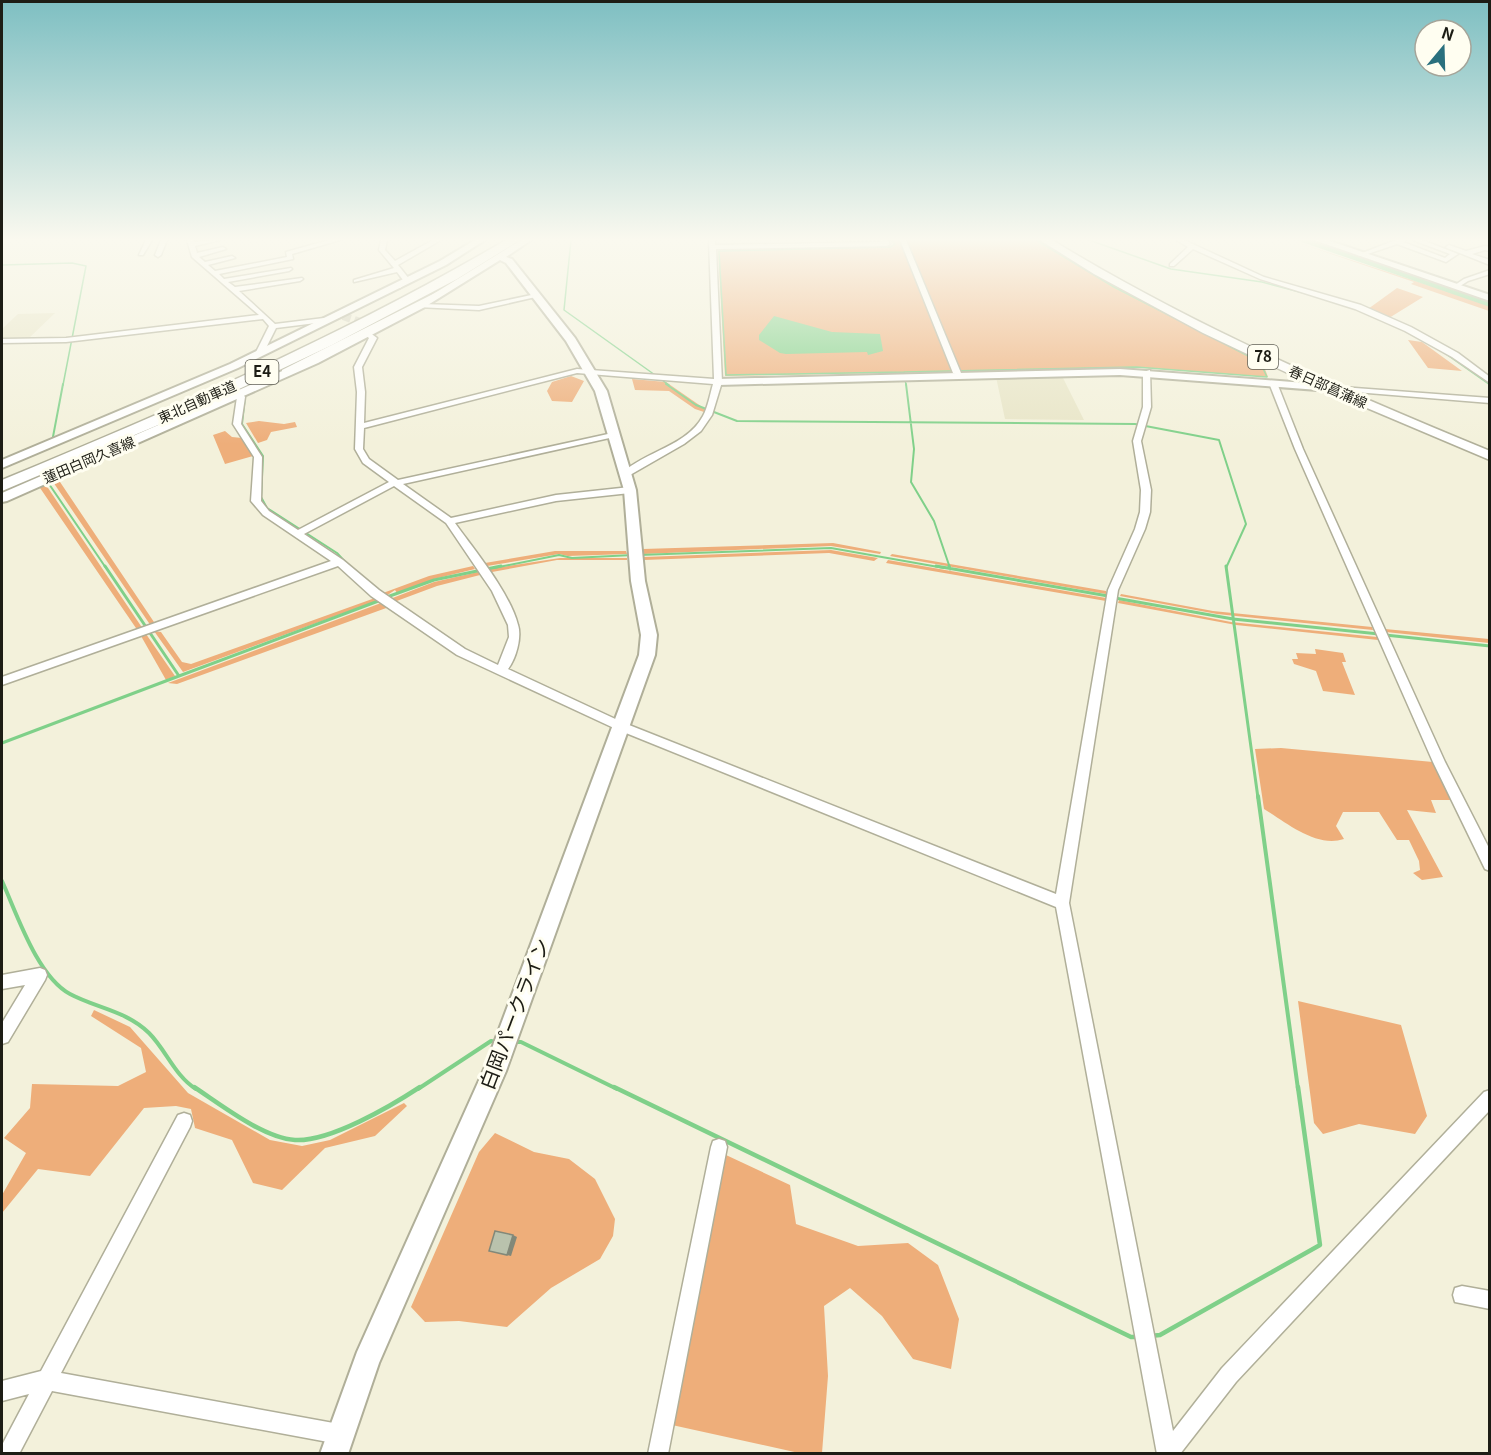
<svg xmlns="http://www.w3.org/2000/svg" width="1491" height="1455" viewBox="0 0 1491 1455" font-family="Georgia,'Noto Sans JP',serif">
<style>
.built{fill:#e8e5c7}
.green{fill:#eeae7a}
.water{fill:#7fd089}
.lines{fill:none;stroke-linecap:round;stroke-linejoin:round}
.stream-far4{stroke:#7fd089;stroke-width:1.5}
.stream-far3{stroke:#7fd089;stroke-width:2}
.stream-far2{stroke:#7fd089;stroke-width:3}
.stream-far1{stroke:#7fd089;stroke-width:4}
.stream{stroke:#7fd089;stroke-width:4.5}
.river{fill:#7fd089;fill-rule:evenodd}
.street-tunnel{stroke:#d3d1bd;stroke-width:8;stroke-dasharray:8 4;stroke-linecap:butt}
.street-casing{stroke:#b0af99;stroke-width:3}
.secondary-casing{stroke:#b0af99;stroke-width:4}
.primary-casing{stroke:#b0af99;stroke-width:3}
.highway-casing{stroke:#b0af99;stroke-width:3}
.street{fill:#fff;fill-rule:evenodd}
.secondary{fill:#fff;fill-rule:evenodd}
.primary{fill:#fff;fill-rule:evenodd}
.highway{fill:#fff;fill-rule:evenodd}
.shaded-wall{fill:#828879}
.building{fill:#b9c2ad;stroke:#828879;stroke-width:1.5}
.labels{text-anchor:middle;stroke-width:6;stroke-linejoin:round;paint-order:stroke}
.far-street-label{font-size:14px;fill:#1d1d15;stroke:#fffef1}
.shield{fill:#fffef1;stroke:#616057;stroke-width:1.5}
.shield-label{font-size:15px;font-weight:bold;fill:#1d1d15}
.near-street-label{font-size:20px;fill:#1d1d15;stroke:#fffef1}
</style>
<rect width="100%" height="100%" fill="#f3f1db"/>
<path class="built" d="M 55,313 L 28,339 L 2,339 L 2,329 L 18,314 Z
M 1062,376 L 1084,420 L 1005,419 L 996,377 Z"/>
<path class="green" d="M 889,240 L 1038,240 L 1161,311 L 1262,361 L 1268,377 L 1144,368 L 725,376 L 718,251 L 890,246 L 894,244 Z
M 1290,240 L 1489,305 L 1489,311 L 1411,284 L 1414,282 Z
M 1306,240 L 1489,300 L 1489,302 Z
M 1397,288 L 1423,297 L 1389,318 L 1368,309 Z
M 1408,340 L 1422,342 L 1462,371 L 1428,368 Z
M 571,376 L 584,381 L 572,402 L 552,401 L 547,391 L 552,382 Z
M 632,379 L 666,382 L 705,409 L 704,412 L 695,409 L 669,391 L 635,390 Z
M 259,421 L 284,424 L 295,422 L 297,427 L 271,432 L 267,440 L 258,443 L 246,423 Z
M 225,431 L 232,437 L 242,438 L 253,456 L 225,464 L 213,435 Z
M 56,476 L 156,625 L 151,626 L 51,479 Z
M 44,482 L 143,629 L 138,631 L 38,485 Z
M 833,543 L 881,552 L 880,554 L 831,546 L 643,554 L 643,549 Z
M 831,550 L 878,558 L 874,561 L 829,553 L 644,560 L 644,557 Z
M 555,551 L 626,551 L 627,554 L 568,556 L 559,554 L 487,566 L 485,563 Z
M 892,554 L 1106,591 L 1106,594 L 890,556 Z
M 560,558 L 627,558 L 627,560 L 557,560 L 492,572 L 489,569 Z
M 888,560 L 1106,598 L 1106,601 L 886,563 Z
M 473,566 L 475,569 L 434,579 L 397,593 L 395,590 L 386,596 L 383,593 L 429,576 Z
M 478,572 L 480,575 L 437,586 L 394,602 L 390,599 L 434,582 Z
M 1121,594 L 1213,611 L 1372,627 L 1373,630 L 1217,614 L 1120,596 Z
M 375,598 L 379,600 L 183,672 L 154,631 L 161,632 L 182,662 L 191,664 Z
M 1119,600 L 1231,622 L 1377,637 L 1378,640 L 1236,625 L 1118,603 Z
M 381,603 L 389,607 L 177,684 L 168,683 Z
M 1385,629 L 1489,639 L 1489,643 L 1386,632 Z
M 146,634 L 175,676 L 166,680 L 141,636 Z
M 1315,649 L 1343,653 L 1346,662 L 1342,662 L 1355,695 L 1323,691 L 1316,671 L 1294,664 L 1292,659 L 1298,659 L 1296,653 L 1316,654 Z
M 1281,748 L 1433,762 L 1453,800 L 1431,800 L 1436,813 L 1407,810 L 1443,877 L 1422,880 L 1413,873 L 1420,870 L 1419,861 L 1409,840 L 1397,840 L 1379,812 L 1343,812 L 1336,826 L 1344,839 C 1316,848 1287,823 1264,809 L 1255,749 Z
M 1298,1001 L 1401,1025 L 1427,1116 L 1415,1134 L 1359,1124 L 1323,1134 L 1314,1123 Z
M 94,1010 L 130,1027 L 188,1093 L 270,1140 L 302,1146 L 330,1140 L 404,1103 L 407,1106 L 375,1136 L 325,1148 L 282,1190 L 253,1183 L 232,1140 L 195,1128 L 191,1109 L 176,1106 L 144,1108 L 90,1176 L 38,1169 L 2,1213 L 2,1195 L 26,1153 L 4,1138 L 30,1108 L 32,1084 L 118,1086 L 146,1072 L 141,1048 L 91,1016 Z
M 495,1133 L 534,1152 L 569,1159 L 595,1179 L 615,1219 L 613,1236 L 600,1259 L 551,1288 L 507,1327 L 459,1321 L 425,1322 L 411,1307 L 479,1152 Z
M 726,1155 L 790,1185 L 796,1224 L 858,1246 L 908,1243 L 938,1265 L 959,1319 L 951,1369 L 913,1359 L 882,1316 L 850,1288 L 824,1306 L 828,1376 L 822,1453 L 799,1453 L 672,1425 Z"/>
<path class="water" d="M 774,316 L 832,332 L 880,334 L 883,351 L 868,355 L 867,352 L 786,354 L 780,353 L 759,340 L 759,335 Z"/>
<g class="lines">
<path class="stream-far4" d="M 571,240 L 564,310 L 669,385
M 891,240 L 895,244 L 891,247 L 719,251 L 726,375 L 904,372 L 906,385
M 1089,240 L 1171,269 L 1262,282 L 1311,295
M 2,265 L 72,263 L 86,266 L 63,385
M 1443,352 L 1490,385
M 904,372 L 1136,367 L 1267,377 L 1260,362 L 1114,287 L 1036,240"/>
<path class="stream-far3" d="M 666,384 L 696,405 L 737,421 L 1135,424 L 1219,440 L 1246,524 L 1226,568
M 906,384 L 914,449 L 911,482 L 934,521 L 950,568
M 245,397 L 242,424 L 263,456 L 261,497 L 267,508 L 337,553 L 349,566
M 52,442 L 63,384
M 47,481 L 106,568
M 639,555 L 831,548 L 944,568
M 494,568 L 559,555 L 572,558 L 633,555"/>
<path class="stream-far2" d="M 105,566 L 179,676 L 381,600
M 936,566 L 1108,596
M 949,566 L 950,569
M 1226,566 L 1258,798
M 387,597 L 434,580 L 501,566
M 1115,598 L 1233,619 L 1379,634
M 1385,635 L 1490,646
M 2,743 L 179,676"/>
<path class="stream-far1" d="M 1258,796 L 1298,1089
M 2,881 C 17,914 37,976 70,994 C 96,1008 127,1011 149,1033 C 166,1050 175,1076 196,1089
M 513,1042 L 521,1042 L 617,1089
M 418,1089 L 491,1041 L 497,1042"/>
<path class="stream" d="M 194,1087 C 220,1104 263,1138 295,1140 C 330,1142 391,1106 420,1087
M 614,1087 L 1131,1337 L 1138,1337
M 1150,1336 L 1160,1335 L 1320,1245 L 1298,1087"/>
<path class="river" d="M 1296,240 L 1311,240 L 1490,300 L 1490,307 Z"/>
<path class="street-tunnel" d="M 343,316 L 372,326"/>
<defs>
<path id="street" d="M 146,240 L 152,240 L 143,255 L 139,255 Z
M 161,240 L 167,240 L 161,255 L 158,257 L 155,255 Z
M 187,240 L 193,240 L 194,242 L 220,240 L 195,246 L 197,253 L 223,247 L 226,249 L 199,257 L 205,262 L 232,256 L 235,258 L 208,265 L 215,271 L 287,257 L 286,252 L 329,240 L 340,240 L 292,254 L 293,259 L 219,274 L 224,279 L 291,268 L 292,269 L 289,271 L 228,282 L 235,287 L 302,278 L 303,279 L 300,281 L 239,291 L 275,324 L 324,318 L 328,320 L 324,322 L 276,328 L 263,354 L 259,356 L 255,354 L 269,326 L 263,319 L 66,342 L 2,343 L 2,339 L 66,338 L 259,315 L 192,257 Z
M 381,240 L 387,240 L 385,250 L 395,261 L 433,240 L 441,240 L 398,265 L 410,280 L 400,288 L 395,287 L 403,280 L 397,272 L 354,282 L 354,280 L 394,268 L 379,250 Z
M 709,240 L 715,240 L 715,245 L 882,242 L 880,240 L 887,240 L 890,244 L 887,246 L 716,249 L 722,382 L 712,415 L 701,431 L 684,444 L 630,475 L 624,475 L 622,473 C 646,451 687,446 703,416 C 708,407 710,394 713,384 L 577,373 L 364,428 L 363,449 L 369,459 L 398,480 L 617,432 L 617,436 L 614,437 L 403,484 L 451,518 L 556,495 L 630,487 L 635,490 L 630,493 L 556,501 L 455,523 C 475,551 510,593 518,625 C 522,637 516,659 508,669 L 624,723 L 1056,894 L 1108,590 L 1135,529 L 1140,512 L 1141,490 L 1133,441 L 1143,407 L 1143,372 L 1150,370 L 1151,407 L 1141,441 L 1151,490 L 1150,512 L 1145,529 L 1118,590 L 1069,903 L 1173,1431 L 1222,1368 L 1484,1092 L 1490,1090 L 1490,1110 L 1236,1382 L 1180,1454 L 1157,1454 L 1056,907 L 616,729 L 457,655 L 371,596 L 338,566 L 2,685 L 2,677 L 331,561 L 263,515 L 251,501 L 254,457 L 233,424 L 237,397 L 234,393 L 235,391 L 241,391 L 245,397 L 241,424 L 262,457 L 261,501 L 269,511 L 298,530 L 389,482 L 363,463 L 355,449 L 357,392 L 354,367 L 369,338 L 364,334 L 288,374 L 282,374 L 282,370 L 441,290 L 443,291 L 443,293 L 423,304 L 479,306 L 536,294 L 540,296 L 479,310 L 417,307 L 369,332 L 377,338 L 362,367 L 365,392 L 364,423 L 577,369 L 714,379 ZM 394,486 L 446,523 L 492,591 L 508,625 L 509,637 L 498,665 L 465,649 L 379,590 L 343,560 L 304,534 Z
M 900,240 L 906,240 L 961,373 L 960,375 L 953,373 Z
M 1176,240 L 1184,240 L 1264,277 L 1361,305 L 1411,327 L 1458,353 L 1490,377 L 1490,383 L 1452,357 L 1405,331 L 1355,309 L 1260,279 L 1193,249 L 1174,266 L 1170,266 L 1170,264 L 1188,247 Z
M 1396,240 L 1405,240 L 1403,242 L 1445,258 L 1450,254 L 1413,240 L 1422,240 L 1458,254 L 1446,262 L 1397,244 L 1362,256 L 1357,255 Z
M 1449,245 L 1466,251 L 1485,246 L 1490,247 L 1490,251 L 1485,250 L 1472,254 L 1490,260 L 1490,265 L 1447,248 L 1446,247 Z
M 1490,270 L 1490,274 L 1468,281 L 1457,288 L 1452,287 L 1464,279 Z
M 1270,381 L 1277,383 L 1303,449 L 1445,762 L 1490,850 L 1490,871 L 1485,869 L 1433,762 L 1295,449 L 1269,383 Z
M 1328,386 L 1490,398 L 1490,403 L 1331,390 L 1327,388 Z
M 40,968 L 45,970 L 47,975 L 45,980 L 8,1042 L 2,1044 L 2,1023 L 25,985 L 2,989 L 2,975 Z
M 184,1113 L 190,1115 L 192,1121 L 190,1127 L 61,1373 L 339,1424 L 346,1427 L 349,1434 L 346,1441 L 339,1444 L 52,1391 L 19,1454 L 2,1454 L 2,1445 L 29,1394 L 2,1401 L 2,1381 L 41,1371 L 178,1115 Z
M 719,1139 L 725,1141 L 727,1147 L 668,1454 L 648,1454 L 711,1147 L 713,1141 Z
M 1462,1286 L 1490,1291 L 1490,1309 L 1455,1302 L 1453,1295 L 1455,1288 Z"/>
<path id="secondary" d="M 475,240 L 485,240 L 446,265 L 238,368 L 2,468 L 2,460 L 230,364 L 440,261 Z
M 521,240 L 531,240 L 506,257 L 512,259 L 575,338 L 607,391 L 636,490 L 645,581 L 657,635 L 655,655 L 506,1071 L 379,1363 L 348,1454 L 320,1454 L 357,1352 L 485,1067 L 639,655 L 641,635 L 631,581 L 624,490 L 595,391 L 566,341 L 506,263 L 500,260 L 423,308 L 318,363 L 7,501 L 2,502 L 2,493 L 310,359 L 417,304 Z
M 1314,240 L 1327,240 L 1490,295 L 1490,301 Z
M 1120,369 L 1331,385 L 1337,388 L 1331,391 L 1120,375 L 718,385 L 712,382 L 718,379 Z"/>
<path id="primary" d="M 1040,240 L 1052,240 C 1191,325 1339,389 1490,451 L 1490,460 L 1315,386 L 1203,333 L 1094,274 Z"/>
<path id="highway" d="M 506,240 L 520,240 L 457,279 L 332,345 L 203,406 L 2,491 L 2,480 C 174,409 344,335 506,240 Z"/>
</defs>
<use href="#street" class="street-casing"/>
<use href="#secondary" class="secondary-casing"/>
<use href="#primary" class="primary-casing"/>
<use href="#highway" class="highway-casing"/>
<use href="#street" class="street"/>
<use href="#secondary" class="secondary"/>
<use href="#primary" class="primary"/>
<use href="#highway" class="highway"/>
</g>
<path class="shaded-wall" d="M 513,1235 L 517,1237 L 511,1256 L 507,1255 Z"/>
<path class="building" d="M 495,1231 L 513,1235 L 507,1255 L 489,1251 Z"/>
<linearGradient id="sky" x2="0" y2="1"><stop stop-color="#7ebfc2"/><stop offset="0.54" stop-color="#faf9ef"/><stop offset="1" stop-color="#faf9ef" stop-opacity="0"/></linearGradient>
<rect width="1491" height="444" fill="url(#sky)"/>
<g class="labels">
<g class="far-street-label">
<text transform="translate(1328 387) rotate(24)" y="5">春日部菖蒲線</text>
<text transform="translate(197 402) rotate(-24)" y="5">東北自動車道</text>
<text transform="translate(89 460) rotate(-23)" y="5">蓮田白岡久喜線</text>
</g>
<g class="shield">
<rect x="1248" y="345" width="30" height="24" rx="4.5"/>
<rect x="245.5" y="360" width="33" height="24" rx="4.5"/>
</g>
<g class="shield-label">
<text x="1263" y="362">78</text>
<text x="262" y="377">E4</text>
</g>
<g class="near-street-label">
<text transform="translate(515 1014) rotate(-69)" y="7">白岡パークライン</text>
</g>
</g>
<rect width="1491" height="1455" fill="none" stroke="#1d1d15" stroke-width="6"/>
<g transform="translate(1443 48) rotate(19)"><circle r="28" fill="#fffef1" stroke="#a5a499" stroke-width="1.5"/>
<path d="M0-4.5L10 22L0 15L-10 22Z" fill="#2a707e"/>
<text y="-9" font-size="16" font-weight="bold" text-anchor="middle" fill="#1d1d15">N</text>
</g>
</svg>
